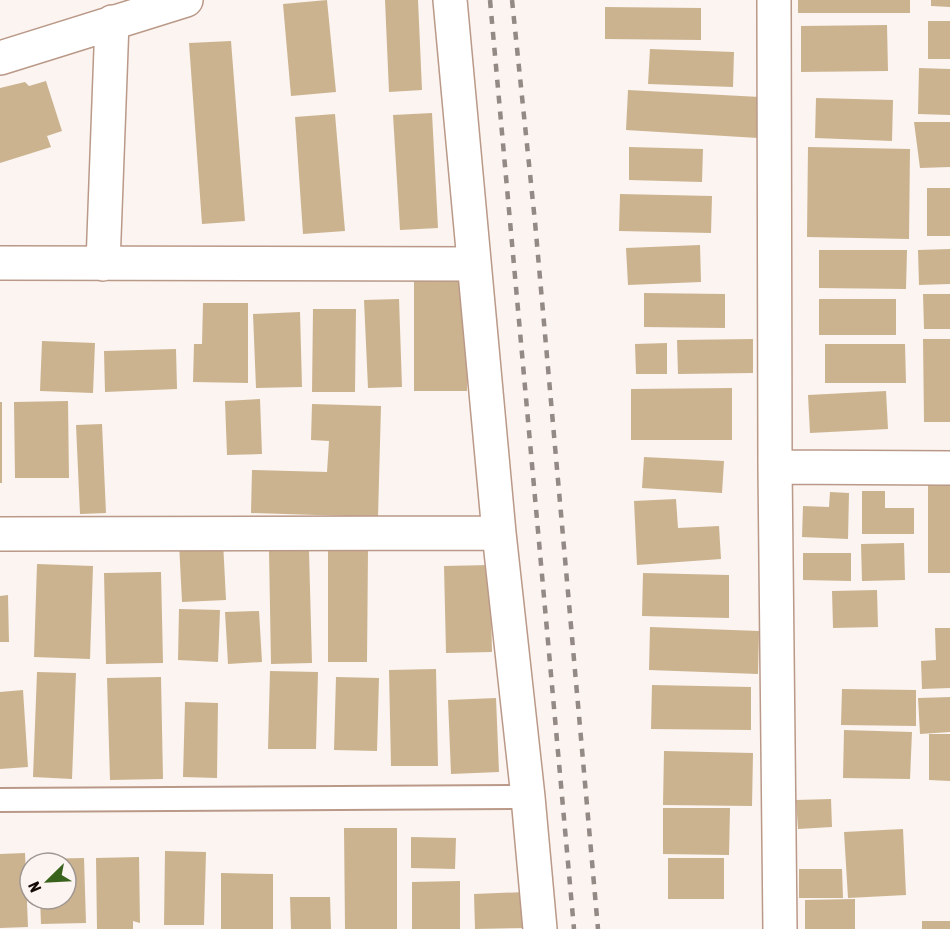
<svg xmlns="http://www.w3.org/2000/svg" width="950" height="929" viewBox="0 0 950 929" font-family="'Asap Condensed',sans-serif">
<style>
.building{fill:#ccb38f}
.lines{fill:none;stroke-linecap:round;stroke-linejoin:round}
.lane-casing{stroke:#ba9988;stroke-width:26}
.street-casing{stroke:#ba9988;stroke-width:36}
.lane{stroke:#fff;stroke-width:22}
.street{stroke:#fff;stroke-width:33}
.rail{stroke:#938985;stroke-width:4.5;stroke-dasharray:8 8;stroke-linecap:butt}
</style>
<rect width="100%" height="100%" fill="#fbf4f0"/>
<path class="building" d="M 327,0 L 336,92 L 291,96 L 283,4 Z
M 385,0 L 418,0 L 422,90 L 389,92 Z
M 798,0 L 910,0 L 910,13 L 798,13 Z
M 931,0 L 950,0 L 950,7 L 931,6 Z
M 605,7 L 701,8 L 701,40 L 605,39 Z
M 928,21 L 950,21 L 950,59 L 928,59 Z
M 887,25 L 888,71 L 801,72 L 801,26 Z
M 231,41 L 245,221 L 202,224 L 189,43 Z
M 650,49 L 734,52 L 733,87 L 648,84 Z
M 919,68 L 950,69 L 950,115 L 918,114 Z
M 46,81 L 62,131 L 47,136 L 51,147 L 0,163 L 0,88 L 25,82 L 29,86 Z
M 628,90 L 760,97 L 758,138 L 626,130 Z
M 816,98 L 893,100 L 892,141 L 815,138 Z
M 432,113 L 438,228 L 400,230 L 393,115 Z
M 335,114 L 345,231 L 303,234 L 295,117 Z
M 914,122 L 950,122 L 950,167 L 920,168 Z
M 629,147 L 703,149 L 702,182 L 629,180 Z
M 808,147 L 910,149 L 909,239 L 807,237 Z
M 927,188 L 950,188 L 950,236 L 927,236 Z
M 620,194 L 712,196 L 711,233 L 619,231 Z
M 700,245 L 701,282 L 628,285 L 626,248 Z
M 950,249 L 950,284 L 919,285 L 918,250 Z
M 819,250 L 907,250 L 906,289 L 819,288 Z
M 414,281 L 467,281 L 467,391 L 414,391 Z
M 644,293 L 725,294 L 725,328 L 644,327 Z
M 923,294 L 950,294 L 950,329 L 924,329 Z
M 399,299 L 402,387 L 368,388 L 364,300 Z
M 819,299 L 896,299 L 896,335 L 819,335 Z
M 203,303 L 248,303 L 248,383 L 193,382 L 194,344 L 202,344 Z
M 313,309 L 356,309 L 355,392 L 312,392 Z
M 300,312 L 302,387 L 256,388 L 253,314 Z
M 753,339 L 753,373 L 678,374 L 677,340 Z
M 923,339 L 950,339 L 950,422 L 924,422 Z
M 42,341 L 95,343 L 93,393 L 40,391 Z
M 667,343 L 667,374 L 636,374 L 635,344 Z
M 825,344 L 905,344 L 906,383 L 825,383 Z
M 176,349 L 177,389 L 105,392 L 104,351 Z
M 732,388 L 732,440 L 631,440 L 631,389 Z
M 886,391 L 888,429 L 810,433 L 808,395 Z
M 260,399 L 262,454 L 227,455 L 225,401 Z
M 68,401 L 69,478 L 15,478 L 14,402 Z
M 0,402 L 2,402 L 2,483 L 0,483 Z
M 312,404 L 381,406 L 378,517 L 251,513 L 252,470 L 327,472 L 329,441 L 311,440 Z
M 102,424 L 106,513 L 80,514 L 76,425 Z
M 644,457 L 724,461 L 722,493 L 642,488 Z
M 928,485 L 950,486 L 950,573 L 928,573 Z
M 862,491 L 885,491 L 885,508 L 914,508 L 914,534 L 862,534 Z
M 830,492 L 849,493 L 848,539 L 802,537 L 803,506 L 829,507 Z
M 676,499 L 678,528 L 719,526 L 721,559 L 637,565 L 634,501 Z
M 223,541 L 226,600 L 182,602 L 179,543 Z
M 904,543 L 905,580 L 862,581 L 861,544 Z
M 328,550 L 368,550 L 367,662 L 328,662 Z
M 269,551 L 309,551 L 312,663 L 271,664 Z
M 803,553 L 851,553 L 851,581 L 803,580 Z
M 37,564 L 93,566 L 90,659 L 34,657 Z
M 490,565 L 492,652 L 446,653 L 444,566 Z
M 161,572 L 163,663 L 106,664 L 104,573 Z
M 643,573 L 729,575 L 729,618 L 642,616 Z
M 877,590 L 878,627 L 833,628 L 832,591 Z
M 8,595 L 9,642 L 0,642 L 0,596 Z
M 179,609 L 220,610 L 218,662 L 178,660 Z
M 259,611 L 262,662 L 228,664 L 225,612 Z
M 650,627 L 759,631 L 758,674 L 649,670 Z
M 935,628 L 950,628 L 950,688 L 922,689 L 921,661 L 936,660 Z
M 436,669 L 438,766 L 391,766 L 389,670 Z
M 270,671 L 318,672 L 316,749 L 268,749 Z
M 37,672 L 76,673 L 72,779 L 33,777 Z
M 161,677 L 163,779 L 110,780 L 107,678 Z
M 336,677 L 379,678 L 377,751 L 334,750 Z
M 652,685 L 751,687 L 751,730 L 651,729 Z
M 842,689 L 916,690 L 916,726 L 841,725 Z
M 23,690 L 28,767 L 0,769 L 0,692 Z
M 950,697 L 950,732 L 920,734 L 918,698 Z
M 496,698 L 499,772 L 451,774 L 448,700 Z
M 185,702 L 218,703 L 217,778 L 183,777 Z
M 844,730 L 912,732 L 910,779 L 843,778 Z
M 929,734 L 950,734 L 950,781 L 929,780 Z
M 664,751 L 753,753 L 752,806 L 663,805 Z
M 831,799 L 832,827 L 798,829 L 796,800 Z
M 663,808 L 730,808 L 729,855 L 663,854 Z
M 344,828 L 397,828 L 397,929 L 345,929 Z
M 903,829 L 906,895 L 848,898 L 844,832 Z
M 411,837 L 456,838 L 455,869 L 411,868 Z
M 165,851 L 206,852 L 204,925 L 164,925 Z
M 25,853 L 28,927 L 0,928 L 0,854 Z
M 139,857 L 140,923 L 133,921 L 133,929 L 97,929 L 96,858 Z
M 84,858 L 86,923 L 41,924 L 40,899 L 66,899 L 66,863 L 38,863 L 38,859 Z
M 668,858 L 724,858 L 724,899 L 668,899 Z
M 799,869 L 842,869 L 843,898 L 799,898 Z
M 221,873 L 273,874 L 273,929 L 221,929 Z
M 460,881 L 460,929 L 412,929 L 412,882 Z
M 526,892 L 527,928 L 475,929 L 474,894 Z
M 290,897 L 330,897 L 331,929 L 291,929 Z
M 855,899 L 855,929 L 805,929 L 805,900 Z
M 922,921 L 950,921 L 950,929 L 922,929 Z"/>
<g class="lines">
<defs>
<path id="lane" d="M 0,800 L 528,797"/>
<path id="street" d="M 450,0 L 499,533 L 528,797 L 540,929
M 774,0 L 775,467 L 780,929
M 0,58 L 186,0
M 0,263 L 474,264
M 103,264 L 112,22
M 775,467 L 950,468
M 0,534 L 499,533"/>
</defs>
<use href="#lane" class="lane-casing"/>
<use href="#street" class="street-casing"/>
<use href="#lane" class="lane"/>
<use href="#street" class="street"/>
<path class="rail" d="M 490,0 L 574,929
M 512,0 L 535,222 L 598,929"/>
</g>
<g transform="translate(48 881) rotate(246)"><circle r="28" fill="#fbf4f0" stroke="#9f9692" stroke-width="1.5"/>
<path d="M0-4.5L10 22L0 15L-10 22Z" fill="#39621d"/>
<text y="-9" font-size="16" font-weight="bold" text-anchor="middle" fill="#150905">N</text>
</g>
</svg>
